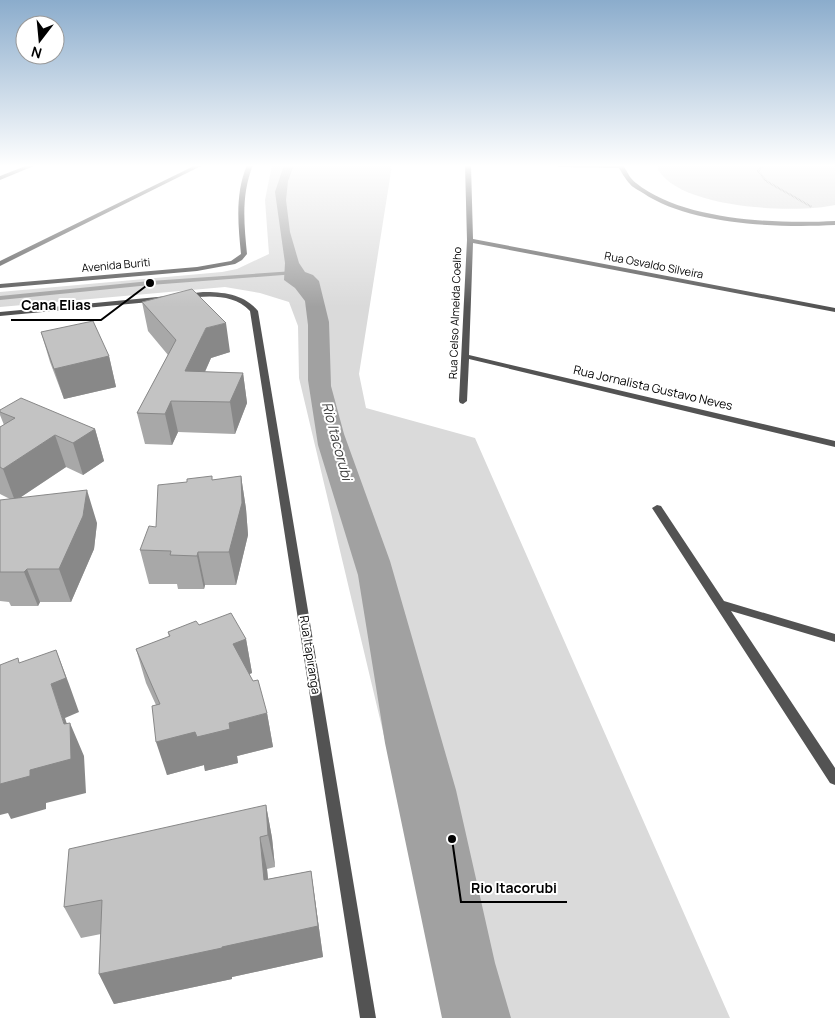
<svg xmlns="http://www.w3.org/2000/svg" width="835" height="1018" viewBox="0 0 835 1018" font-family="Manrope,sans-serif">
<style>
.green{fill:#dadada}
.water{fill:#a1a1a1}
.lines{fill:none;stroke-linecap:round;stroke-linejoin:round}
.stream{fill:#a1a1a1;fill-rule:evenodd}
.path{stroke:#757575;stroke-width:2;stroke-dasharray:0.5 1;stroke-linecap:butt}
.minor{fill:#535353;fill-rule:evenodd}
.tertiary{fill:#535353;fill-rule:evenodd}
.wall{fill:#a8a8a8}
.shaded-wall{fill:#888}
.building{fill:#c3c3c3;stroke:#888}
.labels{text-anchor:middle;stroke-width:4;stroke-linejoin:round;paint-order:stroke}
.far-street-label{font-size:11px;fill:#000;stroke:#fff}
.street-label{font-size:12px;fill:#000;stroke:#fff}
.water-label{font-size:14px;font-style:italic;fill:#424242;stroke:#fff}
.leader{fill:none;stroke:#000;stroke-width:2}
.callout-dot{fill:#000;stroke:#fff;stroke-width:2}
.callout-label{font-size:14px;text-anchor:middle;font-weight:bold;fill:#000;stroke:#fff;stroke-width:4;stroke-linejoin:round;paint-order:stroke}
</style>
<rect width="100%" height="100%" fill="#fff"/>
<path class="green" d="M 272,165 L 392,165 L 359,374 L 366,408 L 475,438 L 730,1018 L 451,1018 L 299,378 L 298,326 L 289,302 L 260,293 L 225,287 L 0,307 L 0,292 L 222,272 L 237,269 L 269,254 L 265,200 Z
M 656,165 L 835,165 L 835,205 C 796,214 672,209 656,165 Z"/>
<path class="water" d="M 284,165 L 294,165 L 288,181 L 286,200 L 290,232 L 299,263 L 305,272 L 313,275 L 319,281 L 329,322 L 331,386 L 344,434 L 390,561 L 456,790 L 495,963 L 511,1018 L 442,1018 L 385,743 L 358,575 L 318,445 L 308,380 L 308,325 L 305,301 L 295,288 L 284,280 L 285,263 L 275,192 Z"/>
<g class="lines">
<path class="stream" d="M 294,271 L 296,272 L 296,274 L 150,285 L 0,300 L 0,296 L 150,281 Z"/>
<path class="path" d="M 763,165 L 758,171 L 766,181 L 812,207"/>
<path class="minor" d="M 28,165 L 36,165 L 0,180 L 0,176 Z
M 196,165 L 203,165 L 0,266 L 0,261 Z
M 247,165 L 253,165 C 241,195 244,223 247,254 L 242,260 L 235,264 L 197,271 L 0,288 L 0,284 L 197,267 L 231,261 L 241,254 C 238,223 235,194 247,165 Z
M 465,165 L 471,165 L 473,239 L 835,308 L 835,312 L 473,243 L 469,355 L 835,441 L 835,447 L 469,359 L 467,401 L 463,404 L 460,403 L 459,401 L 467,240 Z
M 556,165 L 622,165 L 623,166 L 620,168 L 559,167 Z
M 203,292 C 224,292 244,294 258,311 L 376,1018 L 360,1018 L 250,311 C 233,293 208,296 185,298 L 181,296 L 185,294 Z
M 168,296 L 172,298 L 171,300 L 0,316 L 0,312 Z
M 657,505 L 661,506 L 724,601 L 835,634 L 835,642 L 731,611 L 835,768 L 835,785 L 830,783 L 652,508 Z"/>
<path class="tertiary" d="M 617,165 L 623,165 C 627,171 630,179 636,183 C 683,221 777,224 835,221 L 835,225 C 779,228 690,225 643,193 C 639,190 633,188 630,184 C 625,179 621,171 617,165 Z"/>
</g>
<path class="wall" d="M 142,302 L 230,352 L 211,358 L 205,372 L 243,373 L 247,403 L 235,434 L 178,432 L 172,445 L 145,444 L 137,413 L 168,355 L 148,331 Z
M 41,332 L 109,356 L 116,387 L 64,399 L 50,362 Z
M 0,410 L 95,429 L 104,461 L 83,475 L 66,467 L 21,497 L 97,523 L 94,549 L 71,602 L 40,602 L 38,606 L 11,606 L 9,602 L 0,601 L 0,501 L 10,499 L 0,494 L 0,427 L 4,425 L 0,415 Z
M 241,476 L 246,509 L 248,535 L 236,585 L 205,585 L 204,589 L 178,589 L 177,584 L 149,584 L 140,550 L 156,527 L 213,480 Z
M 199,625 L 246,639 L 252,673 L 249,674 L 267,713 L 273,747 L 237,756 L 238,763 L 205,771 L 204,765 L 167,775 L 156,705 L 146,683 L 136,649 L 169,637 L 168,632 Z
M 266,805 L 272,838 L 275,867 L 267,869 L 268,879 L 311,871 L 323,957 L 232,977 L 232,979 L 114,1004 L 99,974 L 101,934 L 81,938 L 64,907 Z"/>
<path class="shaded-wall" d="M 226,323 L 230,352 L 211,358 L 191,402 L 185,371 L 206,328 Z
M 109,356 L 116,387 L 64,399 L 54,369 Z
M 243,373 L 247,403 L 235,434 L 230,402 Z
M 171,401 L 178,432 L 172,445 L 165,414 Z
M 95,429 L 104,461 L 83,475 L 73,443 Z
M 55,435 L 66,467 L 15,501 L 3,469 Z
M 241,476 L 246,509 L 248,535 L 236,585 L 229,552 Z
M 87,490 L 97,523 L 94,549 L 71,602 L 59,569 Z
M 198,552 L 205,585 L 204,589 L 197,556 Z
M 27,569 L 40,602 L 38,606 L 24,572 Z
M 246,639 L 252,673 L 240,678 L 233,644 Z
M 56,650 L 69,684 L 79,712 L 65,718 L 70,733 L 70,723 L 84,756 L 86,793 L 46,803 L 46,809 L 11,819 L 8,813 L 0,815 L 0,784 L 30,770 L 64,724 L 51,684 Z
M 267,713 L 273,747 L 237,756 L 238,763 L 205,771 L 204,765 L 167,775 L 156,742 Z
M 266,805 L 272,838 L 275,867 L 268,835 Z
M 260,837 L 267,869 L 271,912 L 264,880 Z
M 311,871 L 323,957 L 232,977 L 232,979 L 114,1004 L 99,974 L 222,947 Z"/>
<path class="building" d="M 192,289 L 226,323 L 206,328 L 185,371 L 243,373 L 230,402 L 171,401 L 165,414 L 137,413 L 176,340 L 142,302 Z
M 93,321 L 109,356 L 54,369 L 41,332 Z
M 21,398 L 95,429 L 73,443 L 55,435 L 3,469 L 0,467 L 0,427 L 15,418 L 0,412 L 0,410 Z
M 212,476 L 212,480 L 241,476 L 242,503 L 229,552 L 198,552 L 197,556 L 170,555 L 171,551 L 140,550 L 149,526 L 156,527 L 158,485 L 187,482 L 187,479 Z
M 87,490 L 83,516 L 59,569 L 27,569 L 24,572 L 0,572 L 0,500 Z
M 231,613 L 246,639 L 233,644 L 253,681 L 258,680 L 267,713 L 229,723 L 230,729 L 197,737 L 195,732 L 156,742 L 152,706 L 160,704 L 136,649 L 170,636 L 168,632 L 196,621 L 199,625 Z
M 56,650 L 66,678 L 51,684 L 64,724 L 70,723 L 71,759 L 30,770 L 30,776 L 0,784 L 0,665 L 18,658 L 19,663 Z
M 266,805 L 268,835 L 260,837 L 264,880 L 311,871 L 318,926 L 222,947 L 222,948 L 99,974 L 102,900 L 64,907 L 69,849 Z"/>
<linearGradient id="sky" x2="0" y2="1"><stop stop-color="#8baccc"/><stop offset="0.54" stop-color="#fff"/><stop offset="1" stop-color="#fff" stop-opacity="0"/></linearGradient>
<rect width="835" height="307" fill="url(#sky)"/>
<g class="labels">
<g class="far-street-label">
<text transform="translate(116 265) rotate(-5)" y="4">Avenida Buriti</text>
<text transform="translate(654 265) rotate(11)" y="4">Rua Osvaldo Silveira</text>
<text transform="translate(455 313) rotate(-88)" y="4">Rua Celso Almeida Coelho</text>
</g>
<g class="street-label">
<text transform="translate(653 388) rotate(13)" y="4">Rua Jornalista Gustavo Neves</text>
<text transform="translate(310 655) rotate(81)" y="4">Rua Itapiranga</text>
</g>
<g class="water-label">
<text transform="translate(337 441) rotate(75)" y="5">Rio Itacorubi</text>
</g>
</g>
<path class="leader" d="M150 283L101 320H11M452 839L461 902H567"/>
<g class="callout-dot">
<circle cx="150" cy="283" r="5"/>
<circle cx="452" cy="839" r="5"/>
</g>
<g class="callout-label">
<text x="56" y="310">Cana Elias</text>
<text x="514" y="893">Rio Itacorubi</text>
</g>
<g transform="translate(40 40) rotate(196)"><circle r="24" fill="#ffffff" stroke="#999999"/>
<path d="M0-4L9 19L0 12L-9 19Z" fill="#000000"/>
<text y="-8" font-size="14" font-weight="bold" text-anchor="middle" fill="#000000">N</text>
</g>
</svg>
